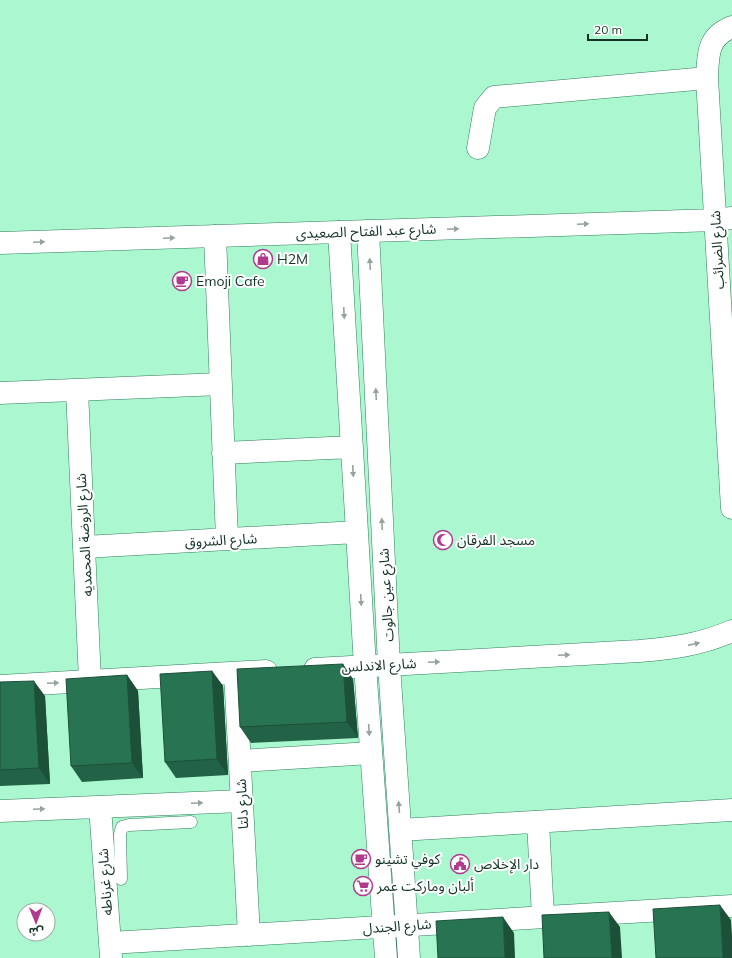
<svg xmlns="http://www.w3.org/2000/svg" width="732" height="958" viewBox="0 0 732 958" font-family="Mulish,'Noto Sans Arabic',sans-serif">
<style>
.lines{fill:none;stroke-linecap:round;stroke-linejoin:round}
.service-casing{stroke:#307d5b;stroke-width:13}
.minor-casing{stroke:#307d5b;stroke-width:23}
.service{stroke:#fff;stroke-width:12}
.minor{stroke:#fff;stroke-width:22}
.wall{fill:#226347}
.shaded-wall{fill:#1c5039}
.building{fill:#287352;stroke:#1c5039}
.oneway{fill:#95a39c}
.labels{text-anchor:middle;stroke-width:4;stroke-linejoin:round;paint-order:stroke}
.street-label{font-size:14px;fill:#133324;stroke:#fff}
.poi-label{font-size:14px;fill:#133324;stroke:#fff;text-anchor:start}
</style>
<rect width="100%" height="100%" fill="#abf8d0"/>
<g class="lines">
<defs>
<path id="service" d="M 121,879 L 120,834 L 122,827 L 129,825 L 191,822"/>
<path id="minor" d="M 732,27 C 707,37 708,55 707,78 L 732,508
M 478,148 L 485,108 L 494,97 L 707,78
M 368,231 L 389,665 L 409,958
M 339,232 L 365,666 L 386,958
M 215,236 L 227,539
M 0,243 L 715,220 L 732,218
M 77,390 L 90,681
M 0,393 L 221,384
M 223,453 L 352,447
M 84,547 L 357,532
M 315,669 L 639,651 C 674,648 699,645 732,631
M 235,673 L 249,935
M 0,686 L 266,671
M 240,761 L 371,753
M 100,807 L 111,957
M 0,811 L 242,801
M 538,822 L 543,917
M 400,830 L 732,810
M 110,943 L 732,906"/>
</defs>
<use href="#service" class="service-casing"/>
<use href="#minor" class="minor-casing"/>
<use href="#service" class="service"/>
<use href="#minor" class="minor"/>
</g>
<path class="wall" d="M 212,671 L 223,686 L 228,775 L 176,778 L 165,762 Z
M 127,675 L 138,691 L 143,778 L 82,782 L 71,766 Z
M 353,679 L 358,738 L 251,743 L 240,727 Z
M 0,682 L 45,696 L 50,784 L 0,786 Z"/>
<path class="shaded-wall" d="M 343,664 L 353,679 L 358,738 L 347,722 Z
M 212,671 L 223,686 L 228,775 L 217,759 Z
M 127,675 L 138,691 L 143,778 L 132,763 Z
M 34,681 L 45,696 L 50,784 L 39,768 Z
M 720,905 L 731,920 L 732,936 L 732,958 L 723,958 Z
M 609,912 L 620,927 L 622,958 L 612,958 Z
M 503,917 L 514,933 L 515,958 L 505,958 Z"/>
<path class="building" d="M 343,664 L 347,722 L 240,727 L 237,669 Z
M 212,671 L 217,759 L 165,762 L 160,674 Z
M 127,675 L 132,763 L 71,766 L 66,679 Z
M 34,681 L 39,768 L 0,770 L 0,682 Z
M 720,905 L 723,958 L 656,958 L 653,909 Z
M 609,912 L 612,958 L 544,958 L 542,915 Z
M 503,917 L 505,958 L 438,958 L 436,921 Z"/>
<defs><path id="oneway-solid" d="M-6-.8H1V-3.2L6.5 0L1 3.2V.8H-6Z"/></defs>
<g class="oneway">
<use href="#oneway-solid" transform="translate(583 224) rotate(-2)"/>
<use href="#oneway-solid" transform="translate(453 229) rotate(-2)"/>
<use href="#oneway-solid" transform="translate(169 238) rotate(-2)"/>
<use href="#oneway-solid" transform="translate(39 242) rotate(-2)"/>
<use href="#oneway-solid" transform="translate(370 264) rotate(-93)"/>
<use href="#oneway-solid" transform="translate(344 313) rotate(87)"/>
<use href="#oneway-solid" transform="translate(376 394) rotate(-93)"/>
<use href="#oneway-solid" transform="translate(353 471) rotate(87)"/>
<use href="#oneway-solid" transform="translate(382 524) rotate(-93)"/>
<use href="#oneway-solid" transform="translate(361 600) rotate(87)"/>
<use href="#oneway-solid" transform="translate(694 644) rotate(-13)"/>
<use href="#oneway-solid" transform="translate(564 655) rotate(-3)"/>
<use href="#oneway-solid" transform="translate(434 662) rotate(-3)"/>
<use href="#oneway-solid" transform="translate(53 683) rotate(-3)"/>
<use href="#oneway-solid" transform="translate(369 730) rotate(86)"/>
<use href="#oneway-solid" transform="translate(197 803) rotate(-2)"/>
<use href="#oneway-solid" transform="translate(399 807) rotate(-94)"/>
<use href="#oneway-solid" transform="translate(39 809) rotate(-2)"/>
</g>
<defs>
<symbol id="shop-ring" viewBox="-11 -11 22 22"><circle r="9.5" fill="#fff" stroke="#b1398e" stroke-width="1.5"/><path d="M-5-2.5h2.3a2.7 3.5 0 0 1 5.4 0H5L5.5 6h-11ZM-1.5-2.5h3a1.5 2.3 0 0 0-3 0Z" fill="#b1398e"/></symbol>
<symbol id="cafe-ring" viewBox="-11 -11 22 22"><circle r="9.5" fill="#fff" stroke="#b1398e" stroke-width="1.5"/><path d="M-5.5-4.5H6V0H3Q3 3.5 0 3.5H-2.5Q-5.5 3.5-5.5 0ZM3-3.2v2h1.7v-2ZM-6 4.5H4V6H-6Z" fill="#b1398e"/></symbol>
<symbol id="mosque-ring" viewBox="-11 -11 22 22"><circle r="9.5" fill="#fff" stroke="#b1398e" stroke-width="1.5"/><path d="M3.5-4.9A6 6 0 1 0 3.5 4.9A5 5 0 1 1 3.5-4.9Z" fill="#b1398e"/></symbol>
<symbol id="civic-ring" viewBox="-11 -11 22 22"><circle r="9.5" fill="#fff" stroke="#b1398e" stroke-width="1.5"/><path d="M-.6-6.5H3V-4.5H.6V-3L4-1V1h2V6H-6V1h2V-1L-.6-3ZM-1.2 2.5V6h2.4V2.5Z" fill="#b1398e"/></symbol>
<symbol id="supermarket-ring" viewBox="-11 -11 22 22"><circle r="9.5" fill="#fff" stroke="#b1398e" stroke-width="1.5"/><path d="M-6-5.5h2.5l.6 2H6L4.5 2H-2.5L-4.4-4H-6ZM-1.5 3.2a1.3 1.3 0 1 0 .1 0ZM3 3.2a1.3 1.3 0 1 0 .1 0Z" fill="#b1398e"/></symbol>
</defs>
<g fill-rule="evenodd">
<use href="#shop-ring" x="252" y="248" width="22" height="22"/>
<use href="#cafe-ring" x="171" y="270" width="22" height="22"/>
<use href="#mosque-ring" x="432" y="529" width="22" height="22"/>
<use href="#cafe-ring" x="350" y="848" width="22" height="22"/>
<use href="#civic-ring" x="449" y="853" width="22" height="22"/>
<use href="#supermarket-ring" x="352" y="875" width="22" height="22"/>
</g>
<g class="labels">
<g class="street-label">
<text transform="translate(366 231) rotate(-2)" y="5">شارع عبد الفتاح الصعيدى</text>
<text transform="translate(717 250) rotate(-93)" y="5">شارع الضرائب</text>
<text transform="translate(84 535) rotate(-93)" y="5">شارع الروضة المحمديه</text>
<text transform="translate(221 540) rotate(-3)" y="5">شارع الشروق</text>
<text transform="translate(386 595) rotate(-93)" y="5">شارع عين جالوت</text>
<text transform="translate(379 665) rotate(-3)" y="5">شارع الاندلس</text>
<text transform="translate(242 804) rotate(-93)" y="5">شارع دلتا</text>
<text transform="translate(105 882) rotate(-94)" y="5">شارع غرناطه</text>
<text transform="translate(397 926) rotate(-4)" y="5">شارع الجندل</text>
</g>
<g class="poi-label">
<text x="277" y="264">H2M</text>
<text x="196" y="286">Emoji Cafe</text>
<text x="457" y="545">مسجد الفرقان</text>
<text x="375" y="864">كوفي تشينو</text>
<text x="474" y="869">دار الإخلاص</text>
<text x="377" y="891">ألبان وماركت عمر</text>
</g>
</g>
<g transform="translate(36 922) rotate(179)"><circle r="19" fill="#ffffff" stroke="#a1ada7"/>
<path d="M0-3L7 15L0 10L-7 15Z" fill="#b1398e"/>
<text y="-6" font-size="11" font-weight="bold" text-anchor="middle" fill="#133324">ش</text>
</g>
<path d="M588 34v6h59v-6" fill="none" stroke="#133324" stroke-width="2"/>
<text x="594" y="34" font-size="12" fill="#133324" stroke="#ffffff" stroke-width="3" paint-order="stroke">20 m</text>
</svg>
